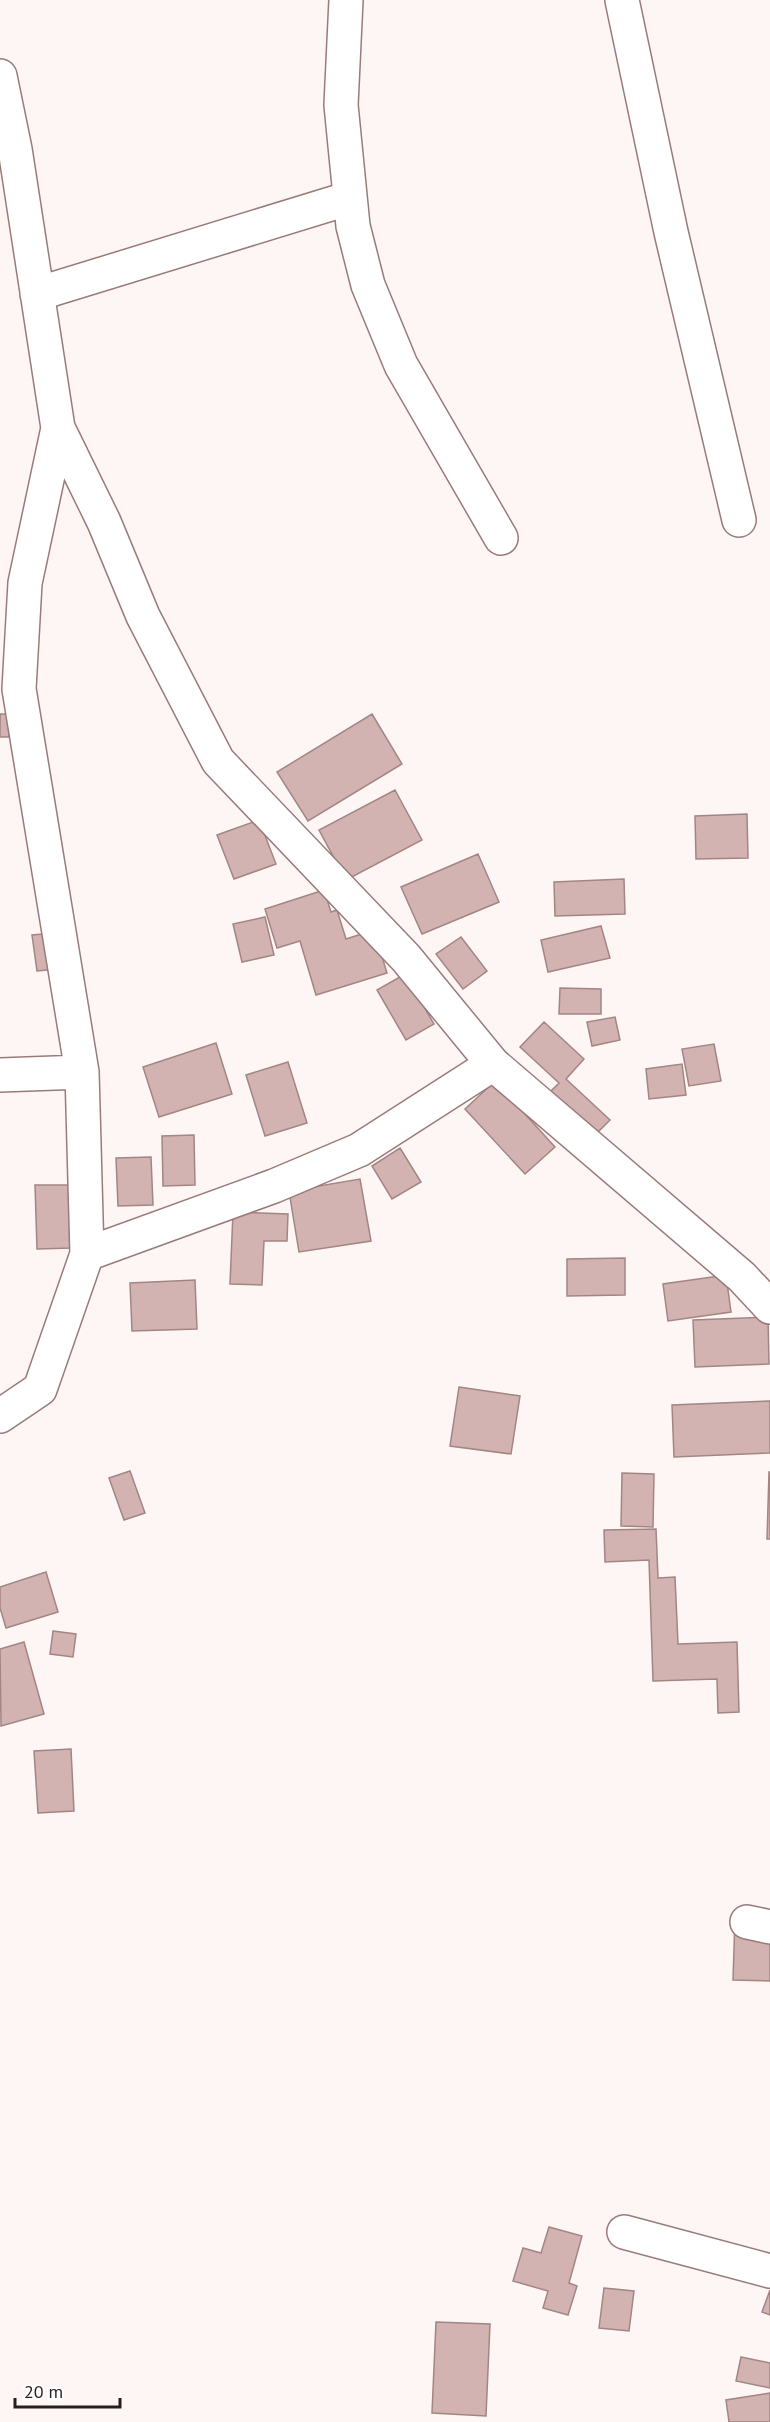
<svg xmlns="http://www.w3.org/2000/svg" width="770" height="2422" viewBox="0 0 770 2422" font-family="'PT Sans',sans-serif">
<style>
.building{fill:#d3b3b1;stroke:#a38583;stroke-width:1.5}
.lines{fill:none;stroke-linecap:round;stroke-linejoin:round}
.minor-casing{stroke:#997b79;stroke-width:36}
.minor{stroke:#fff;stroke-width:33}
</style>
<rect width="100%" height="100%" fill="#fdf6f5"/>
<path class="building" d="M 0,714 L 8,714 L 9,737 L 0,737 Z
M 372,714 L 402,764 L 308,821 L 277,772 Z
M 395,790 L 422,840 L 346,880 L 319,830 Z
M 747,814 L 748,858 L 696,859 L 695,816 Z
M 259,820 L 276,864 L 234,879 L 217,835 Z
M 478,854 L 499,902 L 422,934 L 401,887 Z
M 624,879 L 625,914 L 555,916 L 554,882 Z
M 324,890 L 331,912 L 337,910 L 346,939 L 374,930 L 387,973 L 316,995 L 300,941 L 277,948 L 265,909 Z
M 265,917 L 274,955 L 242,962 L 233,924 Z
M 601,926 L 610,958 L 548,972 L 541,940 Z
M 54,933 L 58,969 L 37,971 L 32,935 Z
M 461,937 L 487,971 L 463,989 L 436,954 Z
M 405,974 L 434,1024 L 406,1040 L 377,990 Z
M 560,988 L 601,989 L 601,1014 L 559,1014 Z
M 615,1017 L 620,1040 L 592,1046 L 587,1022 Z
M 544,1022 L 584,1059 L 566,1079 L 610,1120 L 594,1136 L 549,1093 L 559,1083 L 520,1047 Z
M 216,1043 L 232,1094 L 159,1117 L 143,1067 Z
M 714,1044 L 721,1081 L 689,1086 L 682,1049 Z
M 288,1062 L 307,1123 L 265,1136 L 246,1075 Z
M 682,1064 L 686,1095 L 649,1099 L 646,1069 Z
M 495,1081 L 555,1147 L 525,1174 L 465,1109 Z
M 194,1135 L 195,1185 L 163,1186 L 162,1136 Z
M 400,1148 L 421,1182 L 392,1199 L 372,1166 Z
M 151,1157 L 153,1205 L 118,1206 L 116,1158 Z
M 360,1179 L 371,1241 L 299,1252 L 289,1191 Z
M 35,1185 L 69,1185 L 72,1248 L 37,1249 Z
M 233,1212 L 288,1214 L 287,1241 L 264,1241 L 262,1285 L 230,1284 Z
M 625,1258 L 625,1295 L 567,1296 L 567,1259 Z
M 726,1275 L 731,1312 L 668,1321 L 663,1284 Z
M 195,1280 L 197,1329 L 132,1331 L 130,1283 Z
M 768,1317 L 769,1364 L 695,1367 L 693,1320 Z
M 459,1387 L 520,1396 L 511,1454 L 450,1446 Z
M 770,1401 L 770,1453 L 674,1457 L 672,1405 Z
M 130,1471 L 145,1513 L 124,1520 L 109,1478 Z
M 769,1472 L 770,1472 L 770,1539 L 767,1539 Z
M 622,1473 L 654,1474 L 653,1527 L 621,1526 Z
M 656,1529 L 658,1578 L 675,1577 L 678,1644 L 737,1642 L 739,1712 L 718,1713 L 717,1679 L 653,1681 L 649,1560 L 605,1562 L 604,1530 Z
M 46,1572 L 58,1612 L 6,1628 L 0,1608 L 0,1587 Z
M 53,1631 L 76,1634 L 73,1657 L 50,1654 Z
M 24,1642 L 44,1714 L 1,1726 L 0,1649 Z
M 71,1749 L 74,1811 L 38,1813 L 34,1751 Z
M 735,1918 L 770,1920 L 770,1981 L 733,1980 Z
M 549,2227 L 582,2236 L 569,2283 L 577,2286 L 568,2315 L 543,2308 L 548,2291 L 513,2281 L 523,2248 L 541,2253 Z
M 604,2288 L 634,2291 L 629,2331 L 599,2328 Z
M 770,2290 L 770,2315 L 762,2312 Z
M 436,2322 L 490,2324 L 486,2416 L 432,2413 Z
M 741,2357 L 770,2363 L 770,2388 L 736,2381 Z
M 770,2393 L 770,2422 L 729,2422 L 726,2400 Z"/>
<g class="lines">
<defs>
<path id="minor" d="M 346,0 L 341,105 L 353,226 L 368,285 L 401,365 L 501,538
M 622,0 L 671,232 L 739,520
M 0,76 L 15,149 L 58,428 L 104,522 L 143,616 L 218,761 L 406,958 L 493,1064 L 742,1277 L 770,1307
M 37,294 L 350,198
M 0,1075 L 82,1072
M 87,1254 L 274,1186 L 359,1150 L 493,1064
M 0,1416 L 40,1389 L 87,1254 L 82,1072 L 19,689 L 25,583 L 58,428
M 747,1922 L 770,1927
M 624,2232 L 770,2271"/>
</defs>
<use href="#minor" class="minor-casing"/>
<use href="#minor" class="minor"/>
</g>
<path d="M15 2398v9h105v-9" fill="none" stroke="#291e1d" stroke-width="3"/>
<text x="24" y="2398" font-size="18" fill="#291e1d" stroke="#ffffff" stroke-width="4.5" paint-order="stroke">20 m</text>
</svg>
